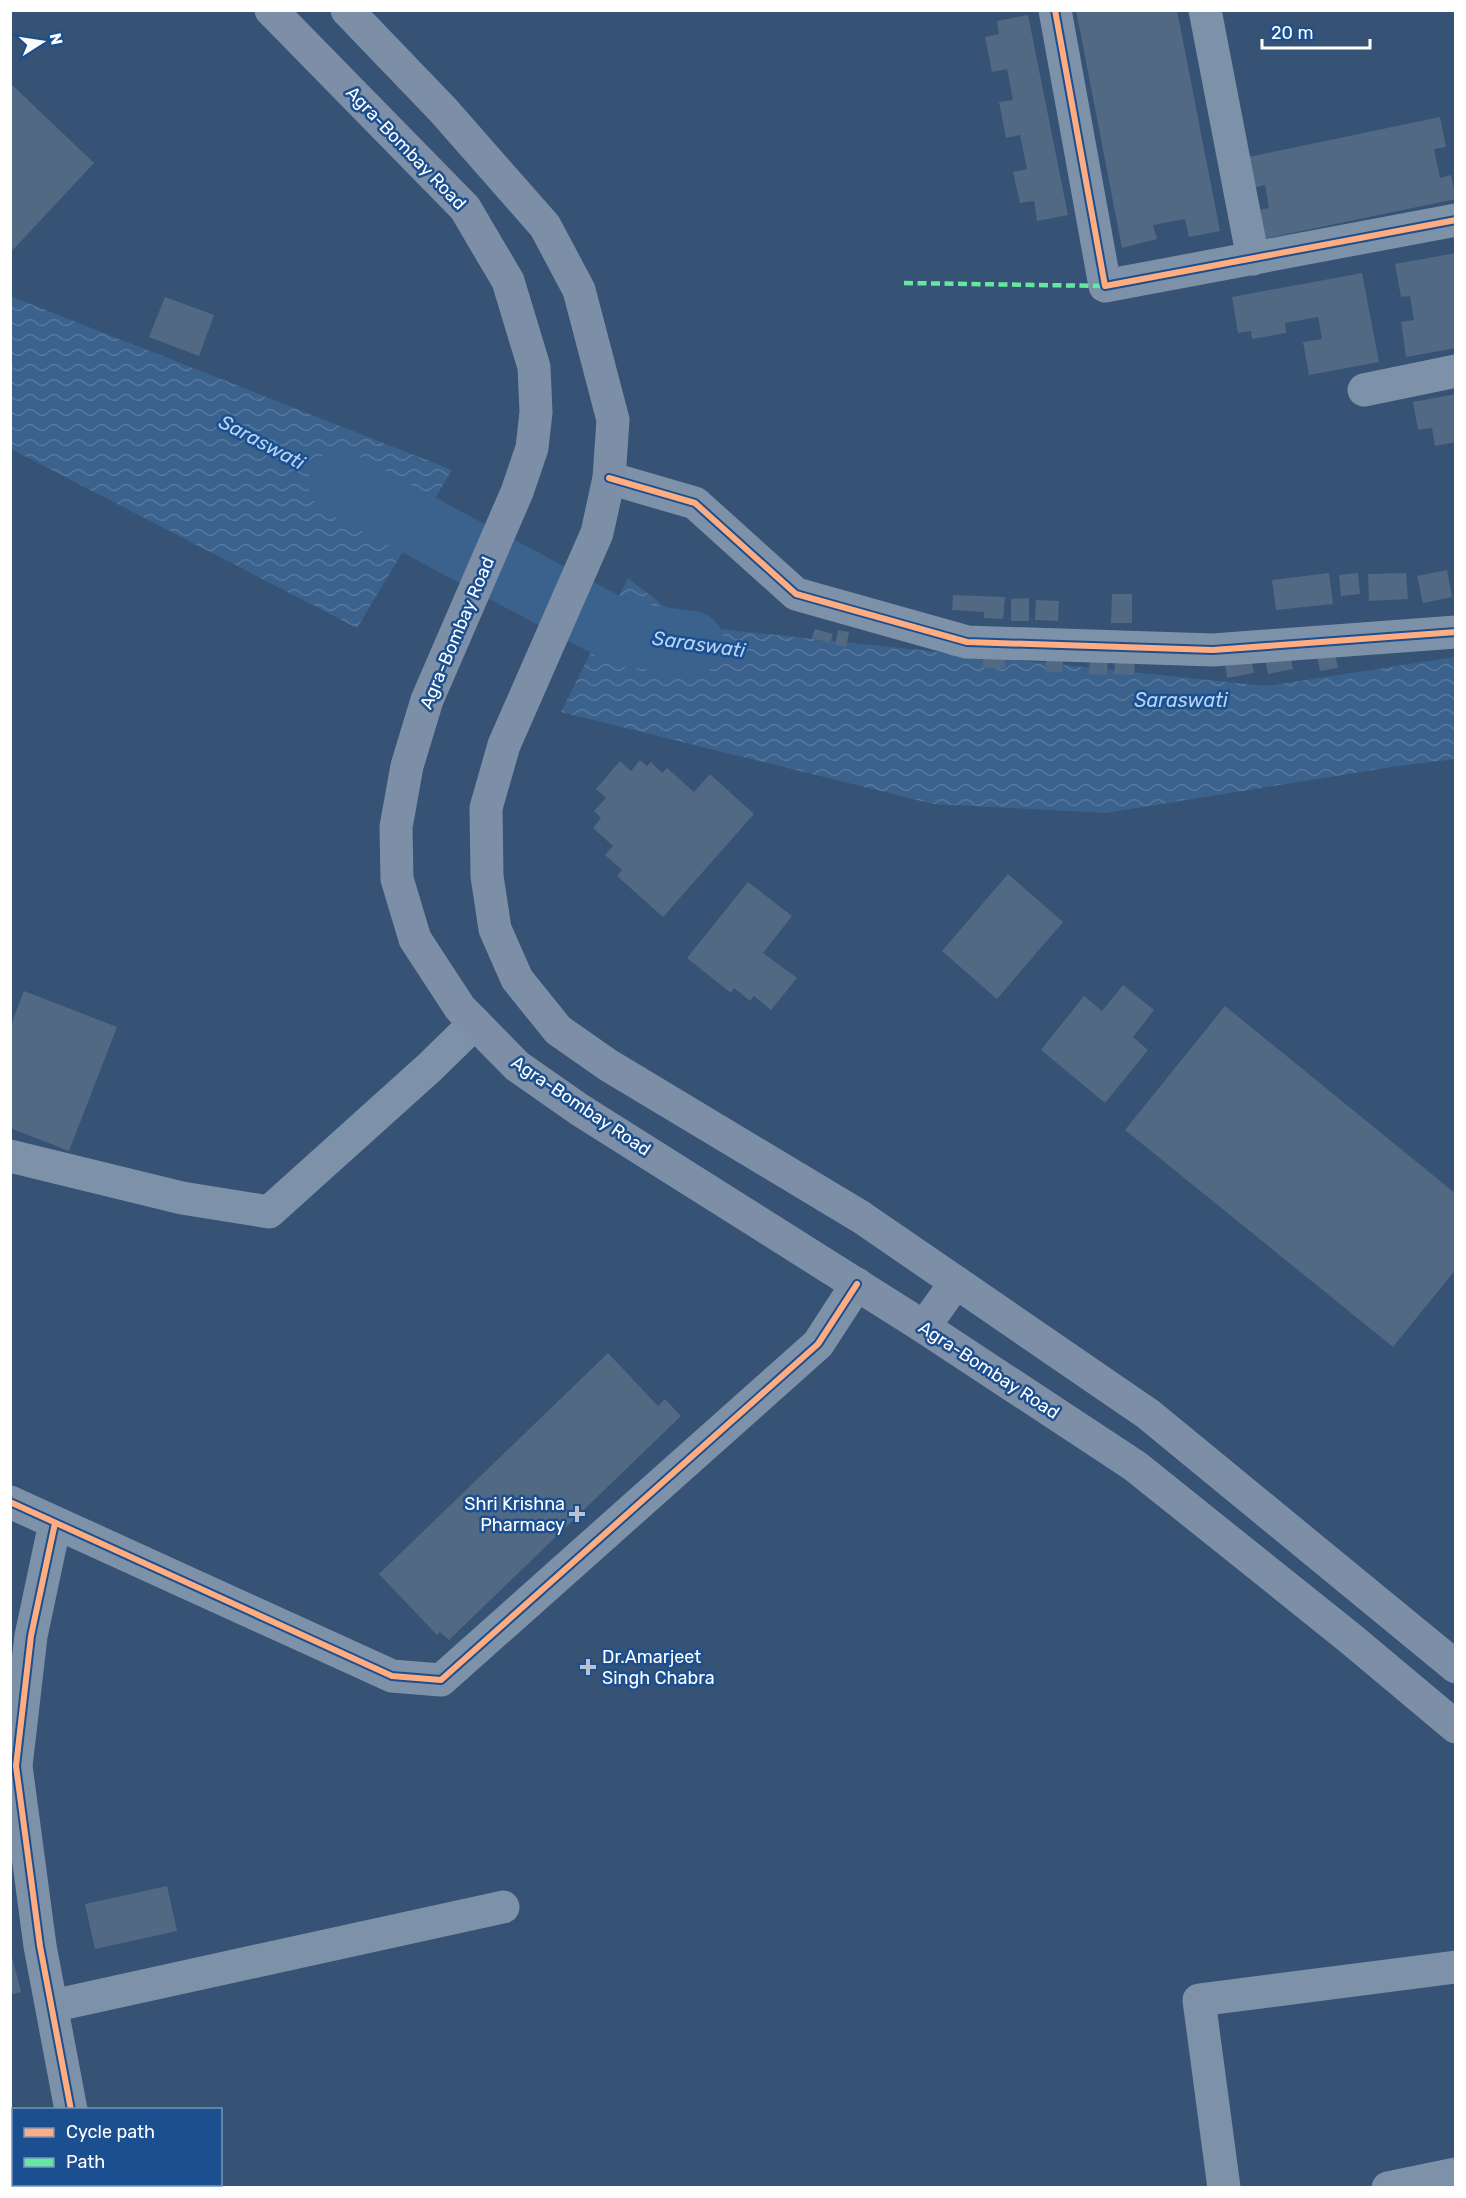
<svg xmlns="http://www.w3.org/2000/svg" width="1466" height="2198" viewBox="0 0 1466 2198" font-family="Rubik,sans-serif">
<style>
.water{fill:url(#water-waves)}
.lines{fill:none;stroke-linecap:round;stroke-linejoin:round}
.river{stroke:#3b618d;stroke-width:64}
.building{fill:#526984}
.minor{stroke:#7d92a8;stroke-width:33}
.major{stroke:#7d8ea7;stroke-width:33}
.quiet{stroke:#66e7a1;stroke-width:4.5;stroke-dasharray:9 4.5;stroke-linecap:butt}
.cycleway-casing{stroke:#1b4f8f;stroke-width:10}
.cycleway{stroke:#ffac80;stroke-width:6}
.poi-dot{fill:#b9c2ce;stroke:#1b4f8f;stroke-width:2}
.labels{text-anchor:middle;stroke-width:5;stroke-linejoin:round;paint-order:stroke}
.street-label{font-size:18px;fill:#fff;stroke:#1b4f8f}
.poi-label{font-size:18px;fill:#fff;stroke:#1b4f8f;text-anchor:end}
.water-label{font-size:20px;font-style:italic;fill:#b5d3f5;stroke:#1b4f8f}
</style>
<defs>
<pattern id="water-waves" width="16" height="10" patternUnits="userSpaceOnUse" patternTransform="scale(1.5)"><rect width="16" height="10" fill="#3b618d"/><path d="M0 5q4-4 8 0t8 0" fill="none" stroke="#58799e"/></pattern>
</defs>
<rect width="100%" height="100%" fill="#365274"/>
<path class="water" d="M 10,296 L 452,470 L 357,628 L 11,449 Z
M 628,578 L 690,626 L 1266,686 L 1455,657 L 1455,759 L 1392,767 L 1106,813 L 933,804 L 561,712 Z"/>
<g class="lines">
<path class="river" d="M 340,483 L 623,634 L 692,643"/>
</g>
<path class="building" d="M 1076,10 L 1177,10 L 1220,231 L 1189,237 L 1185,219 L 1153,225 L 1157,239 L 1122,248 Z
M 1028,15 L 1068,215 L 1037,221 L 1034,201 L 1020,203 L 1013,172 L 1027,169 L 1020,135 L 1006,138 L 999,102 L 1013,100 L 1007,69 L 992,72 L 985,37 L 999,34 L 997,21 Z
M 10,83 L 94,163 L 10,253 Z
M 1440,117 L 1446,147 L 1434,149 L 1440,178 L 1451,175 L 1456,199 L 1258,240 L 1252,211 L 1269,208 L 1265,185 L 1250,189 L 1243,158 Z
M 1456,253 L 1456,348 L 1406,357 L 1401,322 L 1414,320 L 1410,296 L 1401,297 L 1395,264 Z
M 1362,273 L 1379,362 L 1309,375 L 1303,342 L 1322,339 L 1318,317 L 1285,323 L 1286,333 L 1252,339 L 1251,331 L 1238,333 L 1232,297 Z
M 165,297 L 214,315 L 199,356 L 149,337 Z
M 1456,394 L 1456,442 L 1435,446 L 1432,428 L 1418,430 L 1413,402 Z
M 1447,570 L 1452,597 L 1423,603 L 1417,576 Z
M 1329,573 L 1333,604 L 1276,610 L 1272,580 Z
M 1358,573 L 1360,594 L 1341,596 L 1339,575 Z
M 1406,573 L 1408,599 L 1369,601 L 1368,574 Z
M 1112,594 L 1132,594 L 1132,623 L 1111,623 Z
M 953,595 L 1005,597 L 1003,619 L 984,618 L 984,612 L 952,610 Z
M 1029,598 L 1029,621 L 1011,621 L 1011,599 Z
M 1036,600 L 1059,601 L 1058,621 L 1035,620 Z
M 815,629 L 833,634 L 830,643 L 812,638 Z
M 838,630 L 849,632 L 846,647 L 835,645 Z
M 1334,649 L 1338,668 L 1320,671 L 1316,652 Z
M 983,650 L 1004,650 L 1005,668 L 983,668 Z
M 1290,655 L 1293,669 L 1268,674 L 1265,659 Z
M 1046,657 L 1063,657 L 1062,672 L 1046,672 Z
M 1090,658 L 1108,659 L 1107,675 L 1089,674 Z
M 1115,659 L 1135,661 L 1134,675 L 1114,674 Z
M 1251,659 L 1254,673 L 1227,678 L 1225,663 Z
M 640,760 L 647,766 L 651,762 L 662,773 L 667,768 L 694,792 L 710,774 L 754,814 L 663,917 L 617,876 L 622,870 L 605,855 L 613,846 L 593,828 L 601,818 L 594,811 L 606,798 L 596,789 L 620,761 L 631,771 Z
M 1008,874 L 1063,922 L 997,999 L 942,951 Z
M 748,882 L 792,916 L 763,953 L 797,978 L 771,1010 L 754,996 L 750,1001 L 734,988 L 731,993 L 687,958 Z
M 1123,985 L 1154,1010 L 1133,1037 L 1148,1050 L 1105,1103 L 1041,1050 L 1084,996 L 1102,1011 Z
M 24,991 L 117,1027 L 69,1151 L 10,1128 L 10,1027 Z
M 1225,1006 L 1456,1194 L 1456,1269 L 1393,1347 L 1125,1130 Z
M 608,1353 L 658,1406 L 665,1399 L 681,1416 L 449,1640 L 440,1632 L 437,1635 L 379,1574 Z
M 167,1886 L 177,1931 L 95,1949 L 85,1904 Z
M 10,1949 L 21,1992 L 10,1995 Z"/>
<g class="lines">
<path class="minor" d="M 1055,10 L 1105,286 L 1456,220
M 1205,10 L 1253,259
M 1364,390 L 1456,371
M 609,478 L 695,503 L 796,594 L 967,642 L 1213,650 L 1456,632
M 10,1156 L 182,1198 L 269,1212 L 430,1067 L 475,1023
M 10,1502 L 392,1676 L 441,1680 L 818,1344 L 857,1284
M 55,1523 L 31,1636 L 16,1766 L 40,1946 L 71,2110
M 52,2006 L 503,1907
M 10,2177 L 14,2176
M 87,2184 L 88,2188
M 1224,2188 L 1199,2000 L 1456,1967
M 1388,2188 L 1456,2174"/>
<path class="major" d="M 271,10 L 465,208 L 508,281 L 534,367 L 536,412 L 532,448 L 517,492 L 427,700 L 407,766 L 396,827 L 397,879 L 415,939 L 460,1008 L 517,1066 L 580,1110 L 924,1327 L 1135,1466 L 1351,1639 L 1456,1727
M 347,10 L 443,110 L 545,226 L 579,290 L 613,420 L 609,478 L 597,533 L 504,745 L 486,808 L 487,876 L 495,929 L 517,979 L 558,1030 L 608,1065 L 861,1217 L 1148,1414 L 1456,1667
M 924,1327 L 956,1282"/>
<path class="quiet" d="M 904,283 L 1105,286"/>
<defs>
<path id="cycleway" d="M 1055,10 L 1105,286 L 1456,220
M 609,478 L 695,503 L 796,594 L 967,642 L 1213,650 L 1456,632
M 10,1502 L 392,1676 L 441,1680 L 818,1344 L 857,1284
M 55,1523 L 31,1636 L 16,1766 L 40,1946 L 71,2110"/>
</defs>
<use href="#cycleway" class="cycleway-casing"/>
<use href="#cycleway" class="cycleway"/>
</g>
<g class="poi-dot">
<path d="M574 1505h6v6h6v6h-6v6h-6v-6h-6v-6h6z"/>
<path d="M585 1658h6v6h6v6h-6v6h-6v-6h-6v-6h6z"/>
</g>
<g class="labels">
<g class="street-label">
<text transform="translate(406 148) rotate(46)" y="6">Agra-Bombay Road</text>
<text transform="translate(457 633) rotate(-67)" y="6">Agra-Bombay Road</text>
<text transform="translate(581 1106) rotate(34)" y="6">Agra-Bombay Road</text>
<text transform="translate(989 1370) rotate(33)" y="6">Agra-Bombay Road</text>
</g>
<g class="poi-label">
<text x="565" y="1510">Shri Krishna<tspan x="565" dy="21">Pharmacy</tspan></text>
<text x="602" y="1663" text-anchor="start">Dr.Amarjeet<tspan x="602" dy="21">Singh Chabra</tspan></text>
</g>
<g class="water-label">
<text transform="translate(262 442) rotate(28)" y="7">Saraswati</text>
<text transform="translate(699 644) rotate(8)" y="7">Saraswati</text>
<text x="1181" y="707">Saraswati</text>
</g>
</g>
<rect width="1466" height="2198" fill="none" stroke="#ffffff" stroke-width="24"/>
<rect x="12" y="2108" width="210" height="78" fill="#1b4f8f" stroke="#7695bc" stroke-width="1.5"/>
<rect x="24" y="2128" width="30" height="9" fill="#ffac80" stroke="#7695bc" stroke-width="1.5"/>
<text x="66" y="2138" font-size="18" fill="#ffffff">Cycle path</text>
<rect x="24" y="2158" width="30" height="9" fill="#66e7a1" stroke="#7695bc" stroke-width="1.5"/>
<text x="66" y="2168" font-size="18" fill="#ffffff">Path</text>
<g transform="translate(42 42) rotate(78)" stroke="#1b4f8f" stroke-width="4.5" paint-order="stroke">
<path d="M0-4.5L10 22L0 15L-10 22Z" fill="#ffffff"/>
<text y="-9" font-size="16" font-weight="bold" text-anchor="middle" fill="#ffffff">N</text>
</g>
<path d="M1262 39v9h108v-9" fill="none" stroke="#ffffff" stroke-width="3"/>
<text x="1271" y="39" font-size="18" fill="#ffffff" stroke="#1b4f8f" stroke-width="4.5" paint-order="stroke">20 m</text>
</svg>
